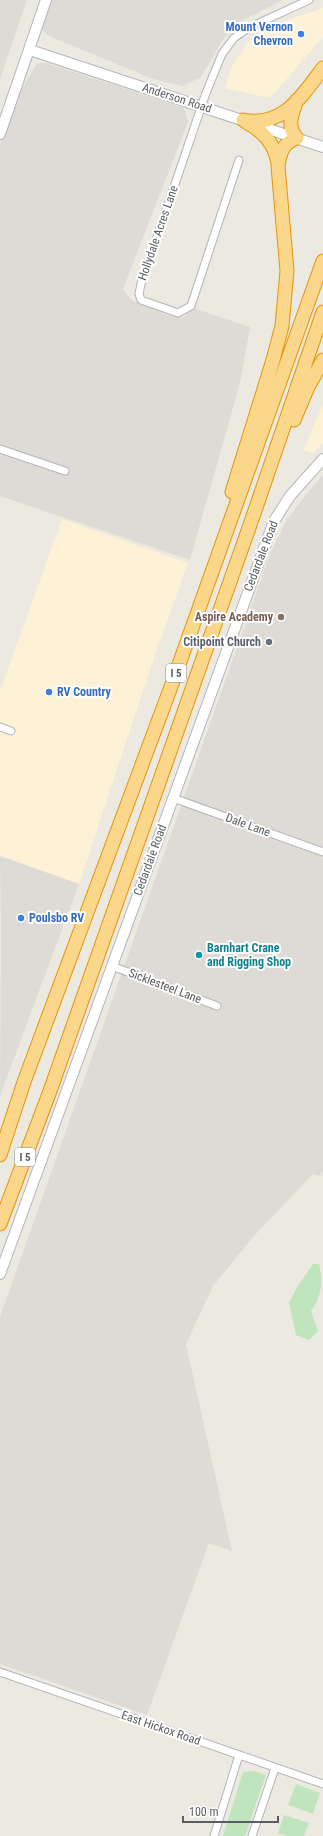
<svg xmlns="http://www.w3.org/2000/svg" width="323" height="1836" viewBox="0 0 323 1836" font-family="'Roboto Condensed',sans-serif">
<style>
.commercial{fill:#fdf1d6}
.industrial{fill:#dedbd6}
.green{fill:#c0e4be}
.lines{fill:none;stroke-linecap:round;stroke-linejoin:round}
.street-casing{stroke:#b2b5b9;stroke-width:9}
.secondary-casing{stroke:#b3b7bc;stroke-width:12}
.highway-casing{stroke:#e79406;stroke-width:15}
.street{stroke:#fff;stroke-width:7}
.secondary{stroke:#fff;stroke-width:10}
.highway{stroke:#fad78b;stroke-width:13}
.shop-dot{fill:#3f7fe0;stroke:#fff;stroke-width:1.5}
.education-dot{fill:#8d6e63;stroke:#fff;stroke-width:1.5}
.worship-dot{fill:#6b7280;stroke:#fff;stroke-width:1.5}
.culture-dot{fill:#0f9aa8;stroke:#fff;stroke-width:1.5}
.labels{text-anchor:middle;stroke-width:4;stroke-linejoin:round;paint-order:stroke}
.shield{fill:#fff;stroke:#8c8e91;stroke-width:1}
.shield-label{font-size:11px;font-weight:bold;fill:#5a5e62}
.shop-label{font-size:12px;font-weight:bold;fill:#366cbe;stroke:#fff;text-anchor:start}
.street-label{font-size:12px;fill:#5a5e62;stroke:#fff}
.education-label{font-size:12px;font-weight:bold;fill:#785e54;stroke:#fff;text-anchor:end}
.worship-label{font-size:12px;font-weight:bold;fill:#5b616d;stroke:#fff;text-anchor:end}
.culture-label{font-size:12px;font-weight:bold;fill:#0d838f;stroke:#fff;text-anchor:start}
</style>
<rect width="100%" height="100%" fill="#ece9e1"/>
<path class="commercial" d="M 323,8 L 323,37 L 270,98 L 225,88 L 231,68 L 245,46 L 252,39 L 285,21 Z
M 323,405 L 323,443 L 313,453 L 303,450 Z
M 62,519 L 188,563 L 156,652 L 79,884 L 0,856 L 0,691 Z"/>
<path class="industrial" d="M 0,0 L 27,0 L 0,79 Z
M 48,0 L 283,0 L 235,24 L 222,41 L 201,77 L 183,86 L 153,79 L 49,36 L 42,30 L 41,22 Z
M 37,63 L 46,63 L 184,108 L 188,122 L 123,289 L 131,300 L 168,315 L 183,318 L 193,308 L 250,327 L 240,383 L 190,560 L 0,496 L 0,144 L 17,97 Z
M 323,475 L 323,1171 L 321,1176 L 313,1174 L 253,1237 L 213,1286 L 186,1344 L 232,1551 L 209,1543 L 147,1715 L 0,1664 L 0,1317 L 270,554 L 287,519 L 314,485 Z
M 0,856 L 79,884 L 0,1096 L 1,932 Z"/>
<path class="green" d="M 313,1264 L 319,1264 C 323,1283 322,1295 311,1311 L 318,1331 L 309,1340 L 296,1335 L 289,1303 L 297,1287 Z
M 254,1771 L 266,1775 L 245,1836 L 223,1836 L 243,1772 Z
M 296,1784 L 320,1793 L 313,1814 L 288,1805 Z
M 284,1815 L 309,1823 L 304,1836 L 287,1836 L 278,1833 Z"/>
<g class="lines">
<defs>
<path id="street" d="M 239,160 L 191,306 L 178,313 L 141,300 L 139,294 L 141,284 L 206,93 L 222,54 L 234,38 L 248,28 L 309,0
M 0,449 L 65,471
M 0,727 L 11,731
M 173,798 L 323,852
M 112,966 L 217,1006
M 0,1672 L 323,1784
M 214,1836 L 239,1755
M 252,1836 L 275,1768"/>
<path id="secondary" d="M 30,50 L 323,147
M 0,134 L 46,0
M 0,1274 L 274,521 L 290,496 L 323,459"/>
<path id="highway" d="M 243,120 C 283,128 302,96 323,68
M 246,122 C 264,132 274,143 278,163
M 294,420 L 308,387 L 323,360
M 232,492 L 273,360 L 282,326 L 287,271 L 278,166 C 280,152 283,143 297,138 C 286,126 292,114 297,100
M 0,1155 L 24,1082 L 172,684 L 323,261
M 0,1224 L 50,1091 L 250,525 L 323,312"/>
</defs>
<use href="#street" class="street-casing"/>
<use href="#secondary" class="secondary-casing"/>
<use href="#highway" class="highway-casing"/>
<use href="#street" class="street"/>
<use href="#secondary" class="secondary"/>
<use href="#highway" class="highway"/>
</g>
<g class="shop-dot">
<circle cx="301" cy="34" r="4"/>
<circle cx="49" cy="692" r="4"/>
<circle cx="21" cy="918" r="4"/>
</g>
<circle class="education-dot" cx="281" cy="617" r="4"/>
<circle class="worship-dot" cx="269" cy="642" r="4"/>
<circle class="culture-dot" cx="199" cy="955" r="4"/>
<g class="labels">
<g class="shield">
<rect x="166" y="664" width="20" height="18" rx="3"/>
<rect x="15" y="1148" width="20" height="18" rx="3"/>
</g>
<g class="shield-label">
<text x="176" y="677">I 5</text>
<text x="25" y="1161">I 5</text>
</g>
<g class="shop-label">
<text x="293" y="31" text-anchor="end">Mount Vernon<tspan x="293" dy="14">Chevron</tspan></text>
<text x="57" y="696">RV Country</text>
<text x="29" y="922">Poulsbo RV</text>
</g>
<g class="street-label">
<text transform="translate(177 98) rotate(18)" y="4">Anderson Road</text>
<text transform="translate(158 233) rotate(-71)" y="4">Hollydale Acres Lane</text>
<text transform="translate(261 556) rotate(-69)" y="4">Cedardale Road</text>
<text transform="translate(248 825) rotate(20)" y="4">Dale Lane</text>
<text transform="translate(150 860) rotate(-70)" y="4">Cedardale Road</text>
<text transform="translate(165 986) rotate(21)" y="4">Sicklesteel Lane</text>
<text transform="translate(161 1728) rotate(19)" y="4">East Hickox Road</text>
</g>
<g class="education-label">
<text x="273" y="621">Aspire Academy</text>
</g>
<g class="worship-label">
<text x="261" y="646">Citipoint Church</text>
</g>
<g class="culture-label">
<text x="207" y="952">Barnhart Crane<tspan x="207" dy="14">and Rigging Shop</tspan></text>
</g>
</g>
<path d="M183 1816v6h95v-6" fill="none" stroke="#5a5e62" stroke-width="2"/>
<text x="189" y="1816" font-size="12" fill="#5a5e62" stroke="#ffffff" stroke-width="3" paint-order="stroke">100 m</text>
</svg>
